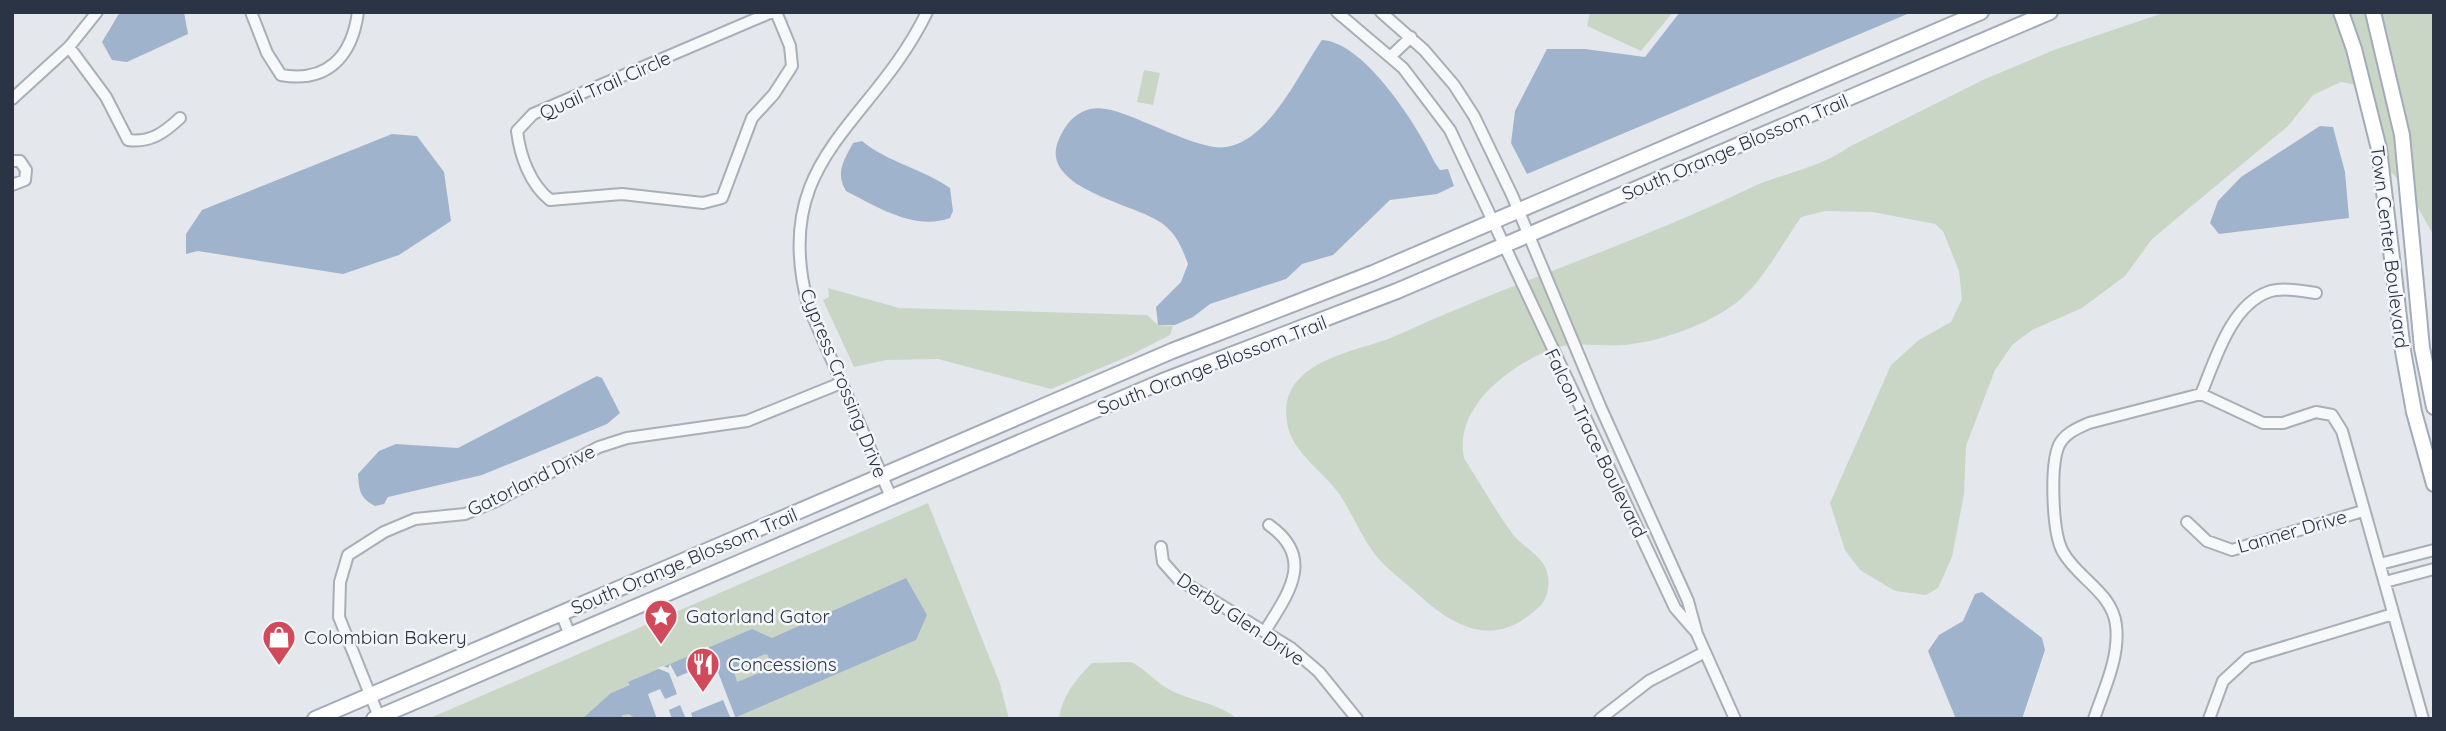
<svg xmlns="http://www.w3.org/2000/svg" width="2446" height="731" viewBox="0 0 2446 731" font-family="Quicksand,sans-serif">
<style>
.green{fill:#c9d6c5}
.water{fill:#9fb4cc;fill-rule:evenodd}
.pier{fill:#e4e7ec}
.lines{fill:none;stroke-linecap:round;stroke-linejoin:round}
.minor-casing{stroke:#a9aeb7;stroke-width:14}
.major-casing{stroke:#a3abb8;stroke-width:18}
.minor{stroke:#f7f8fa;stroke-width:10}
.major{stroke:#fff;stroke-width:14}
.labels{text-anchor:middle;stroke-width:5;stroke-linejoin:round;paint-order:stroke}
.street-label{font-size:19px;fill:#2b3445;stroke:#f4f6f9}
.poi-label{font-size:19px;fill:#2b3445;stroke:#f4f6f9;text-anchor:start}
</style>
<rect width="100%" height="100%" fill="#e4e7ec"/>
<path class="green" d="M 1590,12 L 1673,12 L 1641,51 L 1587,26 Z
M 2166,12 L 2434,12 L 2434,236 L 2408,190 L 2389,170 L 2366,97 L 2358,85 L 2341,82 L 2313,95 L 2288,126 L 2152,239 L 2125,276 L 2082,308 L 2032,330 L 2012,345 L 1995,370 L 1966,446 L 1964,494 L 1952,557 L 1938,588 L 1926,595 L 1895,591 L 1860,570 L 1845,550 L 1830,503 L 1891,365 L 1919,340 L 1951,322 L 1962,299 L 1959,271 L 1943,231 L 1935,224 L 1873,212 L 1825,211 L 1801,217 C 1780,247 1760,288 1729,308 C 1700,327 1658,342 1624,345 C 1603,347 1575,341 1555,348 C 1513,363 1453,406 1464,458 C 1480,483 1495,510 1512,533 C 1521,546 1539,554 1545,567 C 1551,579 1549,597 1540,606 C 1493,652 1452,626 1412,589 C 1400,578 1386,568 1377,557 C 1362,538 1353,515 1340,495 C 1326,475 1301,458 1291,436 C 1285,422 1284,403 1291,390 C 1311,354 1366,350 1400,334 C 1514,282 1633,244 1746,190 C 1780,173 1819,169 1849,147 L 1985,79 L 2054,50 Z
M 1144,70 L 1160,73 L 1153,105 L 1137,102 Z
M 828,288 L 899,308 L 1147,315 L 1158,325 L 1173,326 L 1170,335 L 1129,356 L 1051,389 L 938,359 L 886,360 L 854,367 L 823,300 L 829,297 Z
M 928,503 L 1000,684 L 1009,719 L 428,719 Z
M 1131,662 C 1146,669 1157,684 1172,691 C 1195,702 1218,703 1238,719 L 1059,719 C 1062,696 1076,679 1092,663 Z"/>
<path class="water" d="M 120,12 L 184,12 L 188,34 L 127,62 L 112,60 L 102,42 Z
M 1680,12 L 1912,12 L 1527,174 L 1511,143 L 1515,111 L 1547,49 L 1585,49 L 1645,57 Z
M 1322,40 C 1365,42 1419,128 1435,163 L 1440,170 L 1448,169 L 1454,186 L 1437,194 L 1390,200 L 1333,255 L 1302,264 L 1286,279 L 1210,304 L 1193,317 L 1175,325 L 1158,325 L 1156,307 L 1181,282 L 1188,264 C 1182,248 1177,235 1163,224 C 1138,204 1036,189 1059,139 C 1064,128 1070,118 1082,112 C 1096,105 1110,109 1124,114 C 1149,123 1189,143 1214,147 C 1264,154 1298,74 1322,40 Z
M 2320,126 L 2333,127 L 2345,172 L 2349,218 L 2219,234 L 2210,223 L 2218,201 L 2241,177 Z
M 392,134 L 417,136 L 444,172 L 451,221 L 399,255 L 343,274 L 198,251 L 186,254 L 186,234 L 202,210 Z
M 862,141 C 887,162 923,169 950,188 L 953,211 L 950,218 C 915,231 877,207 846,191 C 835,173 844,160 853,143 Z
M 597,376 L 602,378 L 620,413 L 607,424 L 482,475 L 388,497 L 384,504 L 375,506 C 360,498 359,491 358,474 L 379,451 L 396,444 L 458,448 Z
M 906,578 L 927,615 L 916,640 L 732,719 L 636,719 L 629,714 L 622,715 L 623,719 L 582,719 L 611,693 L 630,685 L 628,682 L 752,629 L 772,638 ZM 765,654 L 768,655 L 771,668 L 737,682 L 733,668 Z
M 1982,592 L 2042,638 L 2045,650 L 2022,719 L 1956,719 L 1928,651 L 1939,635 L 1963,621 L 1975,594 Z"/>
<path class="pier" d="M 708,646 L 736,719 L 731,719 L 723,700 L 691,713 L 693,719 L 686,719 L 680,705 L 669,710 L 672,719 L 657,719 L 648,694 L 660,689 L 665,699 L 677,694 L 669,673 L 657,668 L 663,666 L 668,668 L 670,664 L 677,677 L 709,664 L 703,649 Z"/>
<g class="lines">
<defs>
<path id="minor" d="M 251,12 L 267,53 L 281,75 C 327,83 352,57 358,12
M 772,12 L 533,114 L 517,131 C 520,156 530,184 550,200 L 622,194 L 703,203 L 722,198 L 752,118 L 774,94 L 792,66 L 790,46 L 776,12
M 1337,12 L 1403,68 L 1450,130 L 1675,608 L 1695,631
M 1381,12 L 1424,50 L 1454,85 L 1474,116 L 1512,195 L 1600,406 L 1688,601 L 1697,634 L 1735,719
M 69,47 L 106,97 L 128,140 C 150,143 164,133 180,118
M 1391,56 L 1411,37
M 12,99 L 69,47 L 97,12
M 12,161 L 20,161 L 26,170 L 25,180 L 12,185
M 2201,394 C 2215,361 2230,306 2268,292 C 2282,287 2302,291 2316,293
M 891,497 L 808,305 C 769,158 872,126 927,12
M 2187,522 L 2207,541 L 2232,550 L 2363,511
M 1161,547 L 1163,562 L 1178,579 L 1291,648 L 1319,672 L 1357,719
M 2380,564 L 2434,550
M 2385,582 L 2434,569
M 561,613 L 570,635
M 1265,631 C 1288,594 1316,558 1269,525
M 379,717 L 339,617 L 340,582 L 348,555 L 384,532 L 415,519 L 465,514 L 496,501 L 599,447 L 627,438 L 747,421 L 841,383
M 1600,719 L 1649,681 L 1705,652
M 2094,719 C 2104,689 2120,657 2116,625 C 2112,592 2077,578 2063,552 C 2052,533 2050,465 2059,445 C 2065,433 2078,428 2089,423 L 2201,394 L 2263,423 L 2283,423 L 2316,412 L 2332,415 L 2342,431 L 2423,719
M 2209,719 L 2223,681 L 2248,658 L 2393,614"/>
<path id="major" d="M 2341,12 L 2354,49 L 2379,149 L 2403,351 L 2414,412 L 2434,484
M 2373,12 L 2402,135 L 2422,348 L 2434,407
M 315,719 L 1172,351 L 1373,273 L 1981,12
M 374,719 L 1163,381 L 1397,291 L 2050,12"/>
</defs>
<use href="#minor" class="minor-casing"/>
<use href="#major" class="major-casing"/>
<use href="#minor" class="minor"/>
<use href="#major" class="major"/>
</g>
<defs>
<symbol id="sight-pin" viewBox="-11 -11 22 30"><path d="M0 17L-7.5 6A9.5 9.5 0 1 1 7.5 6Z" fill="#d1495b" stroke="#f4f6f9"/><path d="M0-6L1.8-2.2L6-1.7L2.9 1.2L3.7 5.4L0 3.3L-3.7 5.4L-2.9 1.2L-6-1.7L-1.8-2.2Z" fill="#fff"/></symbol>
<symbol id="shop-pin" viewBox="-11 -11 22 30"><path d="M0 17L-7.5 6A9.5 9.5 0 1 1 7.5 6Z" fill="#d1495b" stroke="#f4f6f9"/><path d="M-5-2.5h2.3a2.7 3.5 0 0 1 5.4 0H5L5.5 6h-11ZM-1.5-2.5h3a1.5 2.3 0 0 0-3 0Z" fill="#fff"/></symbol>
<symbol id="restaurant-pin" viewBox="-11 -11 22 30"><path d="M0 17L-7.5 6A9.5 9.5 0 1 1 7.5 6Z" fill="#d1495b" stroke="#f4f6f9"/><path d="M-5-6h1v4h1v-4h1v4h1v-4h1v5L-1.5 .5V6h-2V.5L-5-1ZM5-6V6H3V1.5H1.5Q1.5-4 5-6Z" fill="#fff"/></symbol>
</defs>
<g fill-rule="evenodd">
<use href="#sight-pin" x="642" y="597" width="38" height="52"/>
<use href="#shop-pin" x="260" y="618" width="38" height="52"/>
<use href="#restaurant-pin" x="684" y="645" width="38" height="52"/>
</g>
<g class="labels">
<g class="street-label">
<text transform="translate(605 85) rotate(-24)" y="7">Quail Trail Circle</text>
<text transform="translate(1735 147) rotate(-23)" y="7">South Orange Blossom Trail</text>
<text transform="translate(2390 247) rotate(83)" y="7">Town Center Boulevard</text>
<text transform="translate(1212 365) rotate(-21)" y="7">South Orange Blossom Trail</text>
<text transform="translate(844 383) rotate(68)" y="7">Cypress Crossing Drive</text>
<text transform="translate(1596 443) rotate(64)" y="7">Falcon Trace Boulevard</text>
<text transform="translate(531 480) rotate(-26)" y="7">Gatorland Drive</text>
<text transform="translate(2292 531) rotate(-16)" y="7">Lanner Drive</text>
<text transform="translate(684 561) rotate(-23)" y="7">South Orange Blossom Trail</text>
<text transform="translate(1241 619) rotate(34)" y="7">Derby Glen Drive</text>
</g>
<g class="poi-label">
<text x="686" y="623">Gatorland Gator</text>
<text x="304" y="644">Colombian Bakery</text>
<text x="728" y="671">Concessions</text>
</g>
</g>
<rect width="2446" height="731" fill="none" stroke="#2b3445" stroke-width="28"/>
</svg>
